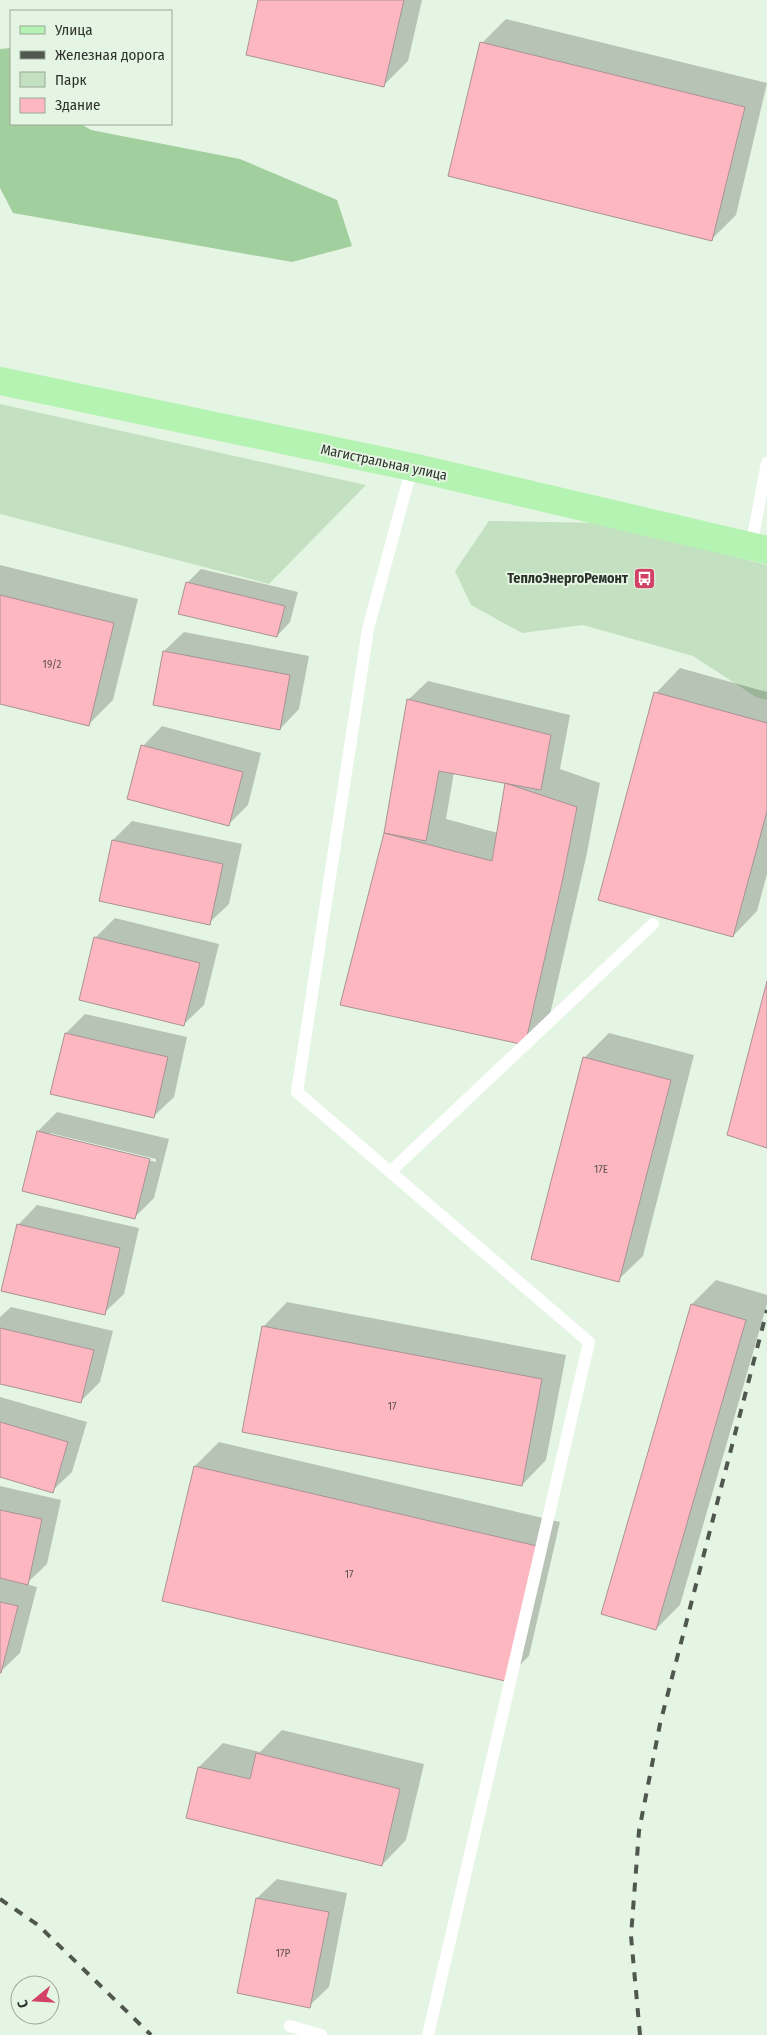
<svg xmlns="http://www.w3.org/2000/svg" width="767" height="2035" viewBox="0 0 767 2035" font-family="'Fira Sans Condensed',sans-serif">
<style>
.green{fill:#c3e1c0}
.forest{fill:#a2cf9e}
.shadow{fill:#0003;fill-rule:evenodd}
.building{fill:#fdb7c1;stroke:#aa9295}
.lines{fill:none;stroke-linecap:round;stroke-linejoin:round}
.lane{stroke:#fff;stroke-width:12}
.primary{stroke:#b5f3b2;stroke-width:28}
.rail{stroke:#4f574e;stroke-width:4;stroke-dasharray:9 9;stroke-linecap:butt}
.labels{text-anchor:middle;stroke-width:4;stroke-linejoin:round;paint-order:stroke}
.number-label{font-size:11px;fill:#615451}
.street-label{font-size:14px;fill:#2d332c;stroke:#e5f5e3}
.poi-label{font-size:14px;font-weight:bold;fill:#2d332c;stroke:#e5f5e3;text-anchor:end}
</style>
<rect width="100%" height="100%" fill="#e5f5e3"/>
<path class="green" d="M 0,404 L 366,485 L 269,584 L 0,514 Z
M 489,521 L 603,523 L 767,565 L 767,700 L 756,697 L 693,656 L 583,625 L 522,633 L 471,605 L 455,571 Z"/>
<path class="forest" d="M 11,48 L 11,124 L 81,124 L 91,130 L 240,159 L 337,200 L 352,246 L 292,262 L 13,213 L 0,188 L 0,49 Z"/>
<path class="shadow" d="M 259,0 L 422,0 L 408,61 L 384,85 Z
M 506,19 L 767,83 L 736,215 L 711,240 L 482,43 Z
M 0,565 L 138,599 L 113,700 L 88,725 L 0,703 Z
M 201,569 L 298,592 L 290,622 L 277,636 L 187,583 Z
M 184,632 L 309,656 L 299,709 L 280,729 L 164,651 Z
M 680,668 L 767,692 L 767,874 L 757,911 L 733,936 L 656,693 Z
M 428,681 L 570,715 L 560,769 L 600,783 L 587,853 L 549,1019 L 525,1043 L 385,834 L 408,700 ZM 454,772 L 506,782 L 498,833 L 446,819 Z
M 162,726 L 261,753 L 248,805 L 228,825 L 143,746 Z
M 132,821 L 242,844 L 229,904 L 209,923 L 113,840 Z
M 115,918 L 219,944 L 204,1005 L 184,1024 L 95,938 Z
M 85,1014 L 187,1037 L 174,1097 L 154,1116 L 52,1093 L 66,1033 Z
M 609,1033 L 694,1055 L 643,1256 L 618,1280 L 584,1058 Z
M 57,1112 L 169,1139 L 154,1198 L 134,1218 L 38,1131 ZM 50,1133 L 156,1159 L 156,1162 L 50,1135 Z
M 37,1205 L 139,1228 L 124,1294 L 104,1313 L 18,1225 Z
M 716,1280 L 767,1295 L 767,1304 L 680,1605 L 656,1629 L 692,1304 Z
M 287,1302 L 566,1355 L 546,1460 L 522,1485 L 263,1327 Z
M 11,1307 L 113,1331 L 100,1382 L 81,1401 L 0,1382 L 0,1317 Z
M 0,1397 L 87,1422 L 72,1472 L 52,1491 L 0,1475 Z
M 219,1442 L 560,1522 L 529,1656 L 505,1680 L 195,1466 Z
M 0,1486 L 61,1500 L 47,1564 L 26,1584 L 37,1587 L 20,1653 L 0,1672 Z
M 282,1730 L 424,1764 L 406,1840 L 382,1865 L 199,1767 L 223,1743 L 260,1752 Z
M 277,1879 L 347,1893 L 329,1987 L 309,2006 L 257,1898 Z"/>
<path class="building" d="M 258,0 L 404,0 L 384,87 L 246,55 Z
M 480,42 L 745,107 L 712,241 L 448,176 Z
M 186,582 L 285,606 L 277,637 L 178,614 Z
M 0,595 L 114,623 L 89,726 L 0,704 Z
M 163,651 L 290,675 L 280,730 L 153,705 Z
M 654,692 L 767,723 L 767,811 L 733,937 L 598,900 Z
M 407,699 L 551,735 L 541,790 L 439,771 L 426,841 L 384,833 Z
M 141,745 L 243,772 L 229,826 L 127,799 Z
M 505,783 L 577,807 L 563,878 L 525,1045 L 340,1005 L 384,833 L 492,861 Z
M 112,840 L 223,864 L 210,925 L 99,901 Z
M 94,937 L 200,963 L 184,1026 L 79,1000 Z
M 767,981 L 767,1148 L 727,1135 Z
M 65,1033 L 168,1057 L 154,1118 L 50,1094 Z
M 583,1057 L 671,1080 L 619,1282 L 531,1259 Z
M 37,1131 L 150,1159 L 135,1219 L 22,1191 Z
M 17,1224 L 120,1248 L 105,1315 L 1,1291 Z
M 691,1304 L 746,1320 L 656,1630 L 601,1614 Z
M 262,1326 L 542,1379 L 522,1486 L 242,1432 Z
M 0,1328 L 94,1350 L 81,1403 L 0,1384 Z
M 0,1422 L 68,1442 L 53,1493 L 0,1477 Z
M 194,1466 L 537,1546 L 505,1681 L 162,1601 Z
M 0,1510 L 42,1519 L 28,1585 L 0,1578 Z
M 0,1602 L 18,1606 L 1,1673 L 0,1673 Z
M 256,1753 L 400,1789 L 382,1866 L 186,1818 L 198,1767 L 250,1779 Z
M 256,1898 L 329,1912 L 310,2008 L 237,1993 Z"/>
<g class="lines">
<path class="lane" d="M 412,467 L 368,629 L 297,1092 L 589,1342 L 428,2035
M 751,547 L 767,463
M 390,1172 L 653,924
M 290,2026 L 321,2035"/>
<path class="primary" d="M 0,381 L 412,467 L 767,550"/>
<path class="rail" d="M 0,1899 L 38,1925 L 151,2035
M 640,2035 L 631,1936 L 639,1831 L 660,1724 L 767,1310"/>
</g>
<defs>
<symbol id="bus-square" viewBox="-11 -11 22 22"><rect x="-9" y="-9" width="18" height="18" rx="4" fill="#d14266" stroke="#e5f5e3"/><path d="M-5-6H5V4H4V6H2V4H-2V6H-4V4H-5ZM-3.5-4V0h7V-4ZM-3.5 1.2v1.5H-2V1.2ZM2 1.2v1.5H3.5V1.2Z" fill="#fff"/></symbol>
</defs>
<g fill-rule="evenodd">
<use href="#bus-square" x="632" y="566" width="25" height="25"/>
</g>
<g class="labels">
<g class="number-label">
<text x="52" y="668">19/2</text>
<text x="601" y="1173">17Е</text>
<text x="392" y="1410">17</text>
<text x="349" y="1578">17</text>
<text x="283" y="1957">17Р</text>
</g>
<g class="street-label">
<text transform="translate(384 462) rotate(12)" y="5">Магистральная улица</text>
</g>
<g class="poi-label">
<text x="628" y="583">ТеплоЭнергоРемонт</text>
</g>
</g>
<rect x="10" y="10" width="162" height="115" fill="#e5f5e3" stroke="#9ba79a"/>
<rect x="20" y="26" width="25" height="8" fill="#b5f3b2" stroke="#9ba79a"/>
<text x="55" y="35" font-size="15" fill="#2d332c">Улица</text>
<rect x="20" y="51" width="25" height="8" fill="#4f574e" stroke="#9ba79a"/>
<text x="55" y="60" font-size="15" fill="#2d332c">Железная дорога</text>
<rect x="20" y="72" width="25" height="15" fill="#c3e1c0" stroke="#9ba79a"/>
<text x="55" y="85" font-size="15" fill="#2d332c">Парк</text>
<rect x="20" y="98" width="25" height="15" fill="#fdb7c1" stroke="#9ba79a"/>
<text x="55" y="110" font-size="15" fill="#2d332c">Здание</text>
<g transform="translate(35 2000) rotate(252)"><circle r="24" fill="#e5f5e3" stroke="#9ba79a"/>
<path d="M0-4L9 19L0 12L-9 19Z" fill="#d14266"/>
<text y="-8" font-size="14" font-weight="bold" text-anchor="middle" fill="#2d332c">С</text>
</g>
</svg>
